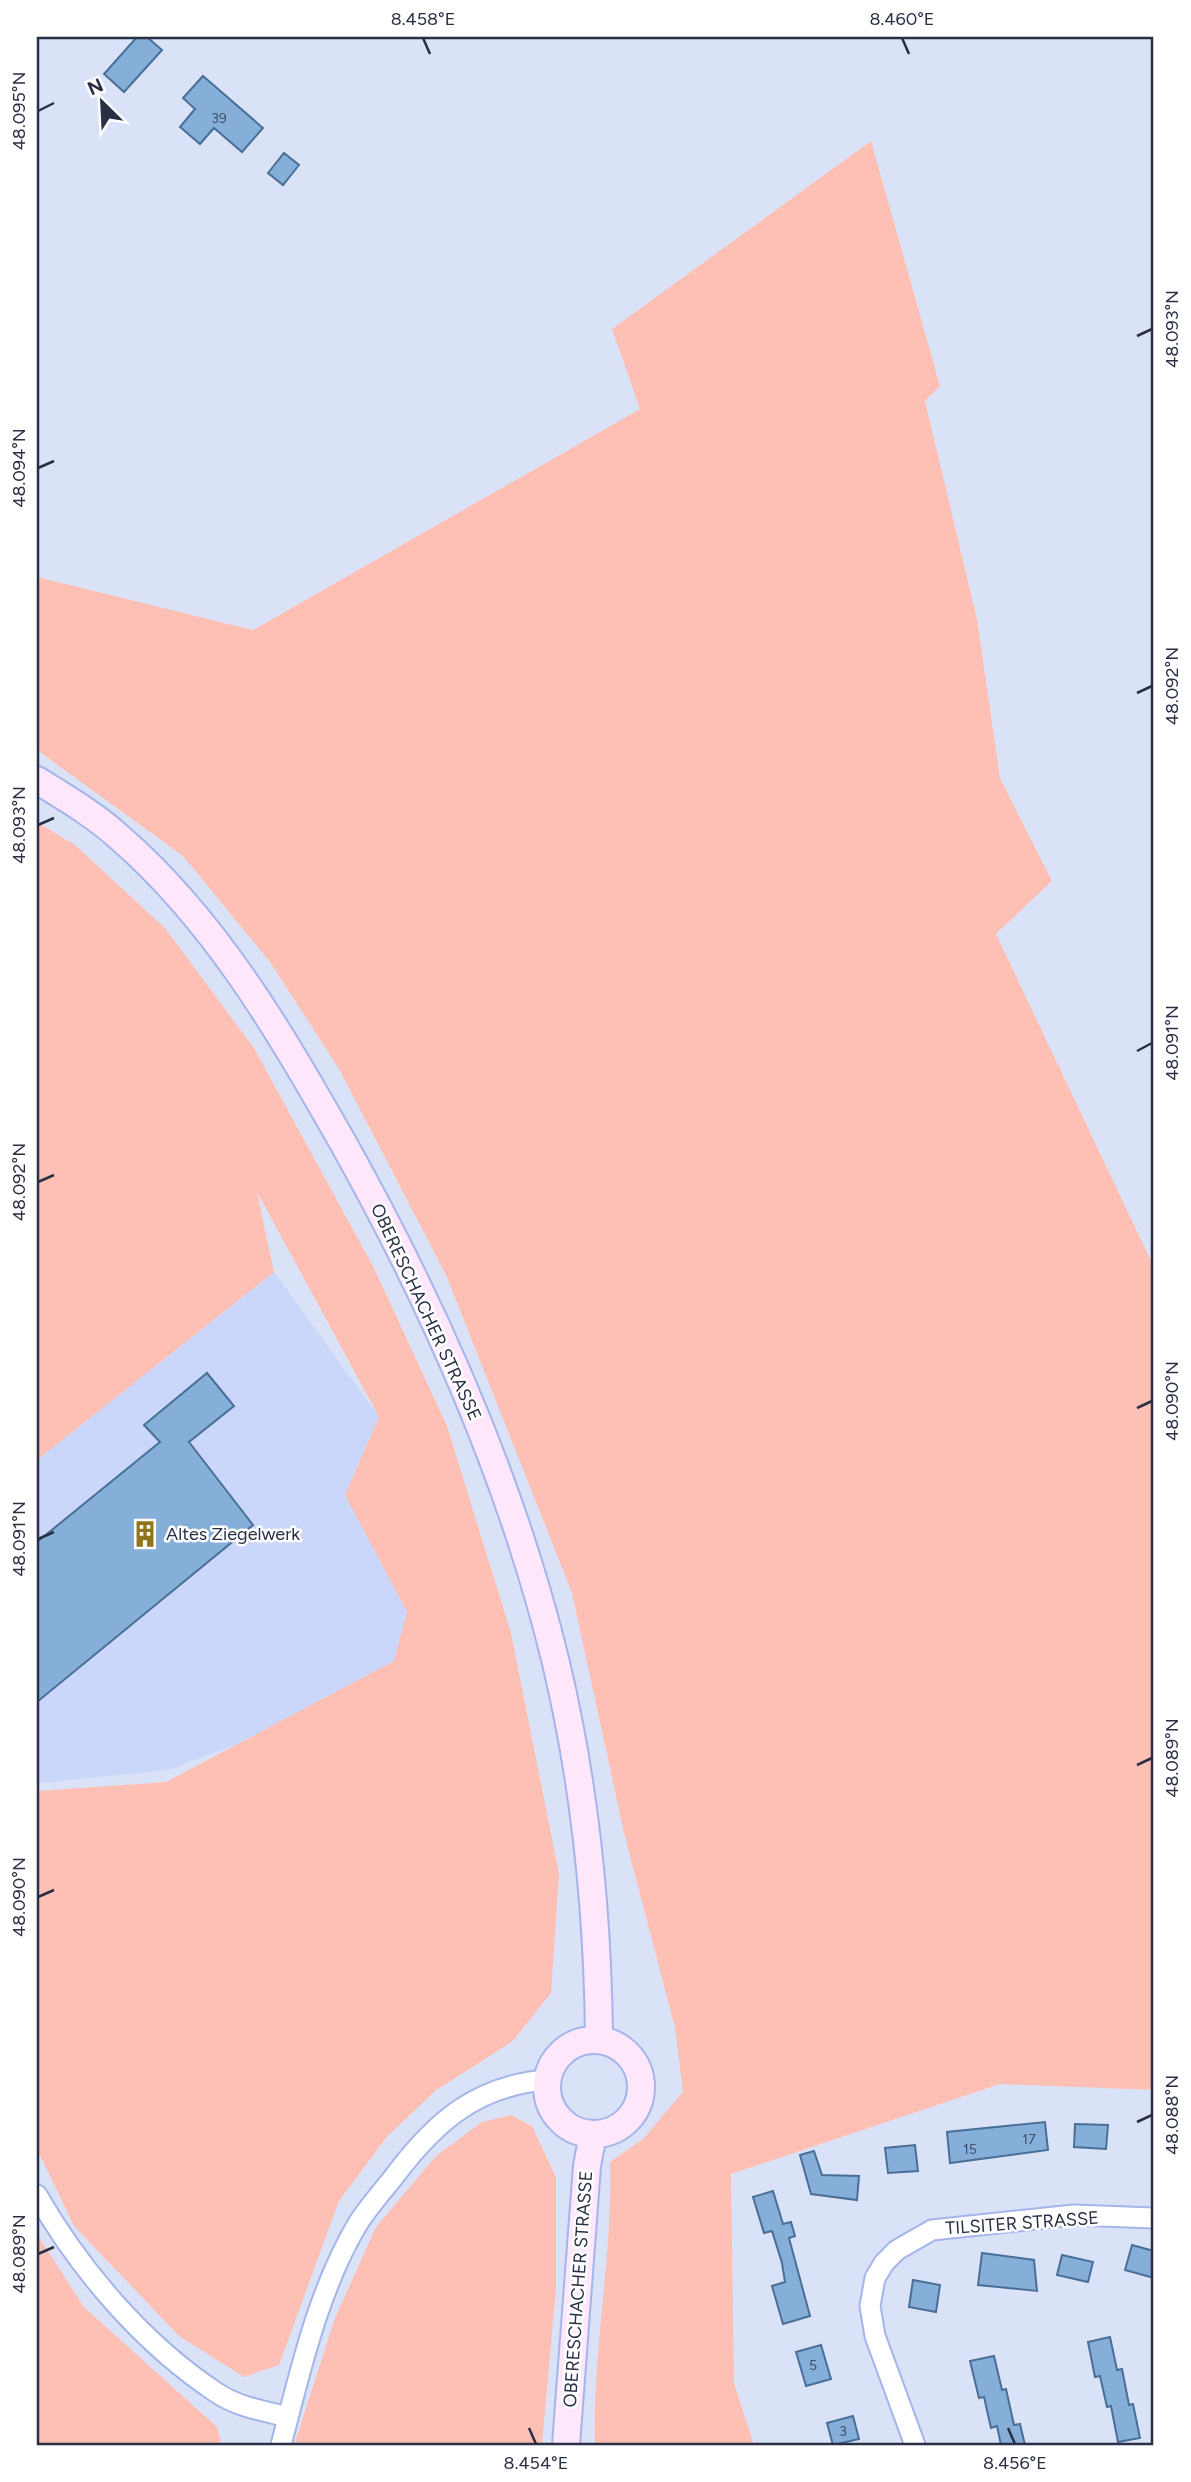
<svg xmlns="http://www.w3.org/2000/svg" width="1191" height="2482" viewBox="0 0 1191 2482" font-family="Figtree,sans-serif">
<style>
.built{fill:#cad6fa}
.green{fill:#fec0b5}
.building{fill:#85aed9;stroke:#496f97;stroke-width:2}
.lines{fill:none;stroke-linecap:round;stroke-linejoin:round}
.minor-casing{stroke:#a4b5e9;stroke-width:23}
.secondary-casing{stroke:#a4b5e9;stroke-width:30}
.minor{stroke:#fff;stroke-width:19}
.secondary{stroke:#fee7fb;stroke-width:26}
.ticks{fill:none;stroke:#292f44;stroke-width:2.5}
.labels{text-anchor:middle;stroke-width:5;stroke-linejoin:round;paint-order:stroke}
.number-label{font-size:14px;fill:#404f69}
.street-label{font-size:18px;fill:#292f44;stroke:#fff}
.poi-label{font-size:18px;fill:#292f44;stroke:#fff;text-anchor:start}
.neatline{fill:none;stroke:#292f44;stroke-width:2.5}
.ticks-label{font-size:18px;text-anchor:middle;fill:#292f44}
</style>
<rect width="100%" height="100%" fill="#dae2f7"/>
<path class="built" d="M 274,1272 L 379,1417 L 345,1495 L 407,1612 L 395,1661 L 237,1744 L 168,1770 L 37,1783 L 37,1460 Z"/>
<path class="green" d="M 871,141 L 940,386 L 925,401 L 977,619 L 1000,778 L 1052,881 L 996,934 L 1154,1267 L 1154,2090 L 1000,2084 L 731,2174 L 734,2383 L 754,2445 L 595,2445 C 592,2351 613,2257 610,2162 L 643,2139 L 683,2092 L 675,2028 L 624,1833 L 572,1593 L 446,1275 L 339,1069 L 270,962 L 183,856 L 37,750 L 37,577 L 253,630 L 640,409 L 612,329 Z
M 37,822 L 75,845 L 165,928 L 254,1048 L 374,1268 L 447,1426 L 511,1633 L 559,1874 L 551,1993 L 513,2041 L 435,2091 L 386,2138 L 339,2201 L 279,2365 L 244,2377 L 179,2336 L 74,2226 L 37,2149 L 37,1791 L 166,1782 L 394,1661 L 407,1612 L 345,1495 L 379,1417 L 257,1192 L 274,1272 L 37,1460 Z
M 511,2115 L 532,2126 L 556,2177 L 556,2287 L 542,2445 L 294,2445 L 335,2318 L 376,2227 L 436,2156 L 482,2122 Z
M 37,2234 L 84,2307 L 217,2427 L 222,2445 L 37,2445 Z"/>
<path class="building" d="M 137,37 L 147,37 L 162,50 L 124,92 L 104,74 Z
M 203,76 L 263,128 L 242,152 L 214,128 L 200,144 L 180,127 L 195,109 L 183,98 Z
M 284,153 L 299,165 L 283,185 L 268,173 Z
M 207,1373 L 234,1406 L 189,1442 L 253,1525 L 37,1702 L 37,1542 L 160,1442 L 144,1425 Z
M 1045,2122 L 1048,2150 L 950,2163 L 947,2132 Z
M 1075,2124 L 1108,2125 L 1106,2149 L 1074,2147 Z
M 915,2145 L 918,2171 L 888,2173 L 885,2148 Z
M 814,2151 L 822,2175 L 859,2176 L 857,2200 L 811,2194 L 800,2155 Z
M 773,2191 L 783,2224 L 791,2222 L 795,2236 L 789,2238 L 810,2316 L 783,2324 L 772,2286 L 785,2282 L 782,2263 L 772,2231 L 764,2233 L 753,2197 Z
M 1132,2245 L 1154,2251 L 1154,2278 L 1125,2270 Z
M 982,2253 L 1034,2260 L 1037,2291 L 978,2285 Z
M 1062,2255 L 1093,2262 L 1088,2282 L 1057,2275 Z
M 913,2280 L 940,2285 L 936,2312 L 909,2307 Z
M 1110,2337 L 1117,2370 L 1122,2369 L 1129,2405 L 1133,2404 L 1140,2438 L 1118,2442 L 1111,2406 L 1107,2407 L 1100,2376 L 1095,2377 L 1088,2342 Z
M 821,2345 L 831,2379 L 806,2386 L 796,2352 Z
M 994,2356 L 1002,2390 L 1006,2389 L 1014,2425 L 1020,2424 L 1025,2445 L 1001,2445 L 997,2426 L 991,2428 L 984,2397 L 979,2398 L 970,2361 Z
M 853,2416 L 859,2439 L 833,2445 L 827,2423 Z"/>
<g class="lines">
<defs>
<path id="minor" d="M 37,2195 C 80,2270 143,2344 217,2393 C 238,2407 264,2411 288,2417
M 281,2445 C 300,2372 318,2291 357,2225 C 368,2207 383,2191 396,2174 C 436,2121 478,2085 547,2080
M 915,2445 L 875,2336 L 870,2306 L 875,2278 L 884,2263 L 897,2250 L 932,2230 L 1074,2215 L 1154,2218"/>
<path id="secondary" d="M 37,780 C 64,797 95,815 119,837 C 215,920 280,1032 342,1141 C 434,1305 512,1481 556,1663 C 585,1785 598,1914 599,2040
M547 2087a47 47 0 1 1 94 0a47 47 0 1 1-94 0Z
M 566,2445 L 587,2166 L 593,2134"/>
</defs>
<use href="#minor" class="minor-casing"/>
<use href="#secondary" class="secondary-casing"/>
<use href="#minor" class="minor"/>
<use href="#secondary" class="secondary"/>
</g>
<path class="ticks" d="M 423,38 L 430,54M 902,38 L 909,54M 38,111 L 54,103M 1137,336 L 1152,329M 38,468 L 54,461M 1137,693 L 1152,686M 38,825 L 54,818M 1137,1051 L 1152,1043M 38,1182 L 54,1175M 1137,1408 L 1152,1401M 38,1539 L 54,1532M 1137,1765 L 1152,1758M 38,1897 L 54,1890M 1137,2122 L 1152,2115M 38,2254 L 54,2247M 529,2428 L 536,2444M 1008,2428 L 1015,2444"/>
<defs>
<symbol id="building-bare" viewBox="-9 -9 18 18"><path d="M-4-6H4V6H1V3H-1V6H-4ZM-2.5-4.3h1.7v1.8h-1.7ZM.8-4.3h1.7v1.8H.8ZM-2.5-1h1.7V.8h-1.7ZM.8-1h1.7V.8H.8Z" fill="#91751b" stroke="#fff" stroke-width="2.5" paint-order="stroke"/></symbol>
</defs>
<g fill-rule="evenodd">
<use href="#building-bare" x="126" y="1515" width="38" height="38"/>
</g>
<g class="labels">
<g class="number-label">
<text x="219" y="123">39</text>
<text x="1029" y="2144">17</text>
<text x="970" y="2154">15</text>
<text x="813" y="2370">5</text>
<text x="843" y="2436">3</text>
</g>
<g class="street-label">
<text transform="translate(426 1312) rotate(65)" y="6">OBERESCHACHER STRASSE</text>
<text transform="translate(1022 2223) rotate(-4)" y="6">TILSITER STRASSE</text>
<text transform="translate(578 2289) rotate(-86)" y="6">OBERESCHACHER STRASSE</text>
</g>
<g class="poi-label">
<text x="166" y="1540">Altes Ziegelwerk</text>
</g>
</g>
<rect width="1191" height="2482" fill="none" stroke="#ffffff" stroke-width="77"/>
<g transform="translate(102 102) rotate(336)" stroke="#ffffff" stroke-width="5" paint-order="stroke">
<path d="M0-5L12 26L0 18L-12 26Z" fill="#292f44"/>
<text y="-10" font-size="19" font-weight="bold" text-anchor="middle" fill="#292f44">N</text>
</g>
<rect x="38" y="38" width="1114" height="2406" class="neatline"/>
<g class="ticks-label">
<text x="423" y="25">8.458°E</text>
<text x="902" y="25">8.460°E</text>
<text transform="translate(19 111) rotate(-90)" y="6">48.095°N</text>
<text transform="translate(1172 329) rotate(-90)" y="6">48.093°N</text>
<text transform="translate(19 468) rotate(-90)" y="6">48.094°N</text>
<text transform="translate(1172 686) rotate(-90)" y="6">48.092°N</text>
<text transform="translate(19 825) rotate(-90)" y="6">48.093°N</text>
<text transform="translate(1172 1043) rotate(-90)" y="6">48.091°N</text>
<text transform="translate(19 1182) rotate(-90)" y="6">48.092°N</text>
<text transform="translate(1172 1401) rotate(-90)" y="6">48.090°N</text>
<text transform="translate(19 1539) rotate(-90)" y="6">48.091°N</text>
<text transform="translate(1172 1758) rotate(-90)" y="6">48.089°N</text>
<text transform="translate(19 1897) rotate(-90)" y="6">48.090°N</text>
<text transform="translate(1172 2115) rotate(-90)" y="6">48.088°N</text>
<text transform="translate(19 2254) rotate(-90)" y="6">48.089°N</text>
<text x="536" y="2469">8.454°E</text>
<text x="1015" y="2469">8.456°E</text>
</g>
</svg>
